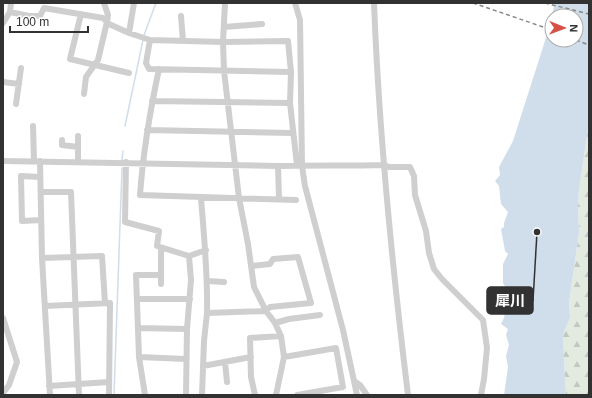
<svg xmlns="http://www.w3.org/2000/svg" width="592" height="398" viewBox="0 0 592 398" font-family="Arial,'Noto Sans JP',sans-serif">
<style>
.forest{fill:url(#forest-firs)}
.water{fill:#d0ddeb;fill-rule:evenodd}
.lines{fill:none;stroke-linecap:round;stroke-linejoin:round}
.stream{stroke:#d0ddeb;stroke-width:1.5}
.minor{stroke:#cfcfcf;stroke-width:6}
.rail{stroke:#878787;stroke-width:1.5;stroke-dasharray:4 3;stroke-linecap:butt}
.leader{fill:none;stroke:#323232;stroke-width:1.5}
.callout-dot{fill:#323232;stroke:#fff;stroke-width:1.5}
.callout{fill:#323232;stroke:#323232;stroke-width:1.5}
.callout-label{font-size:15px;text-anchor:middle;font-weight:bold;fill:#fff}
</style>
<defs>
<pattern id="forest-firs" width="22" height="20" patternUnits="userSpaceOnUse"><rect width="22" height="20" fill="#e3eadf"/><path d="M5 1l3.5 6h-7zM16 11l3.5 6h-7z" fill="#c3c9c0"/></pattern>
</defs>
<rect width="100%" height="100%" fill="#fff"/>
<path class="forest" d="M 589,122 L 589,395 L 566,395 L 563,334 L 570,318 L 569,303 L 579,233 L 578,207 L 579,190 Z"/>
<path class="water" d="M 555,3 L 589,3 L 589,122 L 579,190 L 578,207 L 579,233 L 569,303 L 570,318 L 563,334 L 566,395 L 504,395 L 508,367 L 506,356 L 509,345 L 506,335 L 508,329 L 501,324 L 504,318 L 506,305 L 508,303 L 504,295 L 506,288 L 503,283 L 503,264 L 508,254 L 505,251 L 501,229 L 504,227 L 504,223 L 508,212 L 501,204 L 499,186 L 495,181 L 500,175 L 499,167 L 513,141 L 544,44 ZM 552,16 L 576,16 L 576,40 L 552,40 Z"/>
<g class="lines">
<path class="stream" d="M 144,35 L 156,3
M 125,126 L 143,40
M 122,160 L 123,151
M 114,395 L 122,168"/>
<path class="minor" d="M 225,3 L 223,42 L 224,71 L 239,198 L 248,244 L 254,287 L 266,311 L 275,323 L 281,336 L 284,357 L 276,395
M 295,3 L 300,20 L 302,166 L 305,186 L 343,330 L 357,395
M 374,3 C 379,134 392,265 408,395
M 10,12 L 29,16 L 40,16 L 44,8 L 103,18 L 109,24 L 129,33 L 150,40 L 223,42 L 288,41 L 291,72 L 290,103 L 297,165
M 81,14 L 70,59 L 129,73
M 181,16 L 183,41
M 3,23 L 10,12 L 11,3
M 224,27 L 262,24
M 129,33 L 134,3
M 150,40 L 146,63 L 149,69 L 291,72
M 159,69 C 150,111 143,153 140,195 L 296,200
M 3,82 L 19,84
M 84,94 L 86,77 L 98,60 L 107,22 L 108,15 L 104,3
M 152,101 L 290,103
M 16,104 L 21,68
M 33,126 L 34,161
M 147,130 L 293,133
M 78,136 L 78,162
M 62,140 L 62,145 L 78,147
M 3,161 L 278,166 C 313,165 348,166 384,165 L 389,167 L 410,167 L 414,176 L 415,195 L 426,231 L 429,253 L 434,269 L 442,279 L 483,320 L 487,348 L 484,379 L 481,395
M 40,161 L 42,258 L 50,395
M 126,162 L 125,222 L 159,231 L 157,246 L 189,256 L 191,280 L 187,329 L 186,395
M 278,166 L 279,199
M 40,177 L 21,176 L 22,221 L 41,220
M 41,192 L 71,192 L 79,395
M 201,198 C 204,236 208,275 207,313 L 266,311 L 270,307 L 311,303 L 298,257 L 273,259 L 270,264 L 251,266
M 189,256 L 206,250
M 42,258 L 102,256 L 105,303
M 207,281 L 224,282
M 161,284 L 161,275
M 137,299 L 190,299
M 45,306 L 110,303 L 109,395
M 3,318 L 17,362 L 9,385 L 3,393
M 275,323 L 289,319 L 320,315
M 138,328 L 187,329
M 139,357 L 186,359
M 284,357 L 336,348 L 343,387 L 297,395
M 225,362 L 227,382
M 203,366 L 251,357
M 354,381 L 360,385 L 367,395
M 49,386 L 109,382
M 145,395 L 139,357 L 136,275 L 161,275 L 161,248
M 202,395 L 204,341 L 207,313
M 255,395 L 251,377 L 250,338 L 281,336"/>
<path class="rail" d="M 473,3 L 552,30
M 545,3 L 589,14
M 587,3 L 589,4
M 576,40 L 589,45"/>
</g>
<path class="leader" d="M537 232L533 301"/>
<circle class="callout-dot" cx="537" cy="232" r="4"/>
<rect class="callout" x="487" y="287" width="46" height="27" rx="4"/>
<g class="callout-label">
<text x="510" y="306">犀川</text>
</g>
<rect width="592" height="398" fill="none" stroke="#323232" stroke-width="8"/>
<g transform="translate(564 28) rotate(91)"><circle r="19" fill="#ffffff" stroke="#adadad"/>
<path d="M0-3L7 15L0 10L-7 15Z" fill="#d75046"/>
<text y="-6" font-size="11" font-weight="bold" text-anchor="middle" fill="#323232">N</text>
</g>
<path d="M10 26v6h78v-6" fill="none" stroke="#323232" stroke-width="2"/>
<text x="16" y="26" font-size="12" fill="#323232" stroke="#ffffff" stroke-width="3" paint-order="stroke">100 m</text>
</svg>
